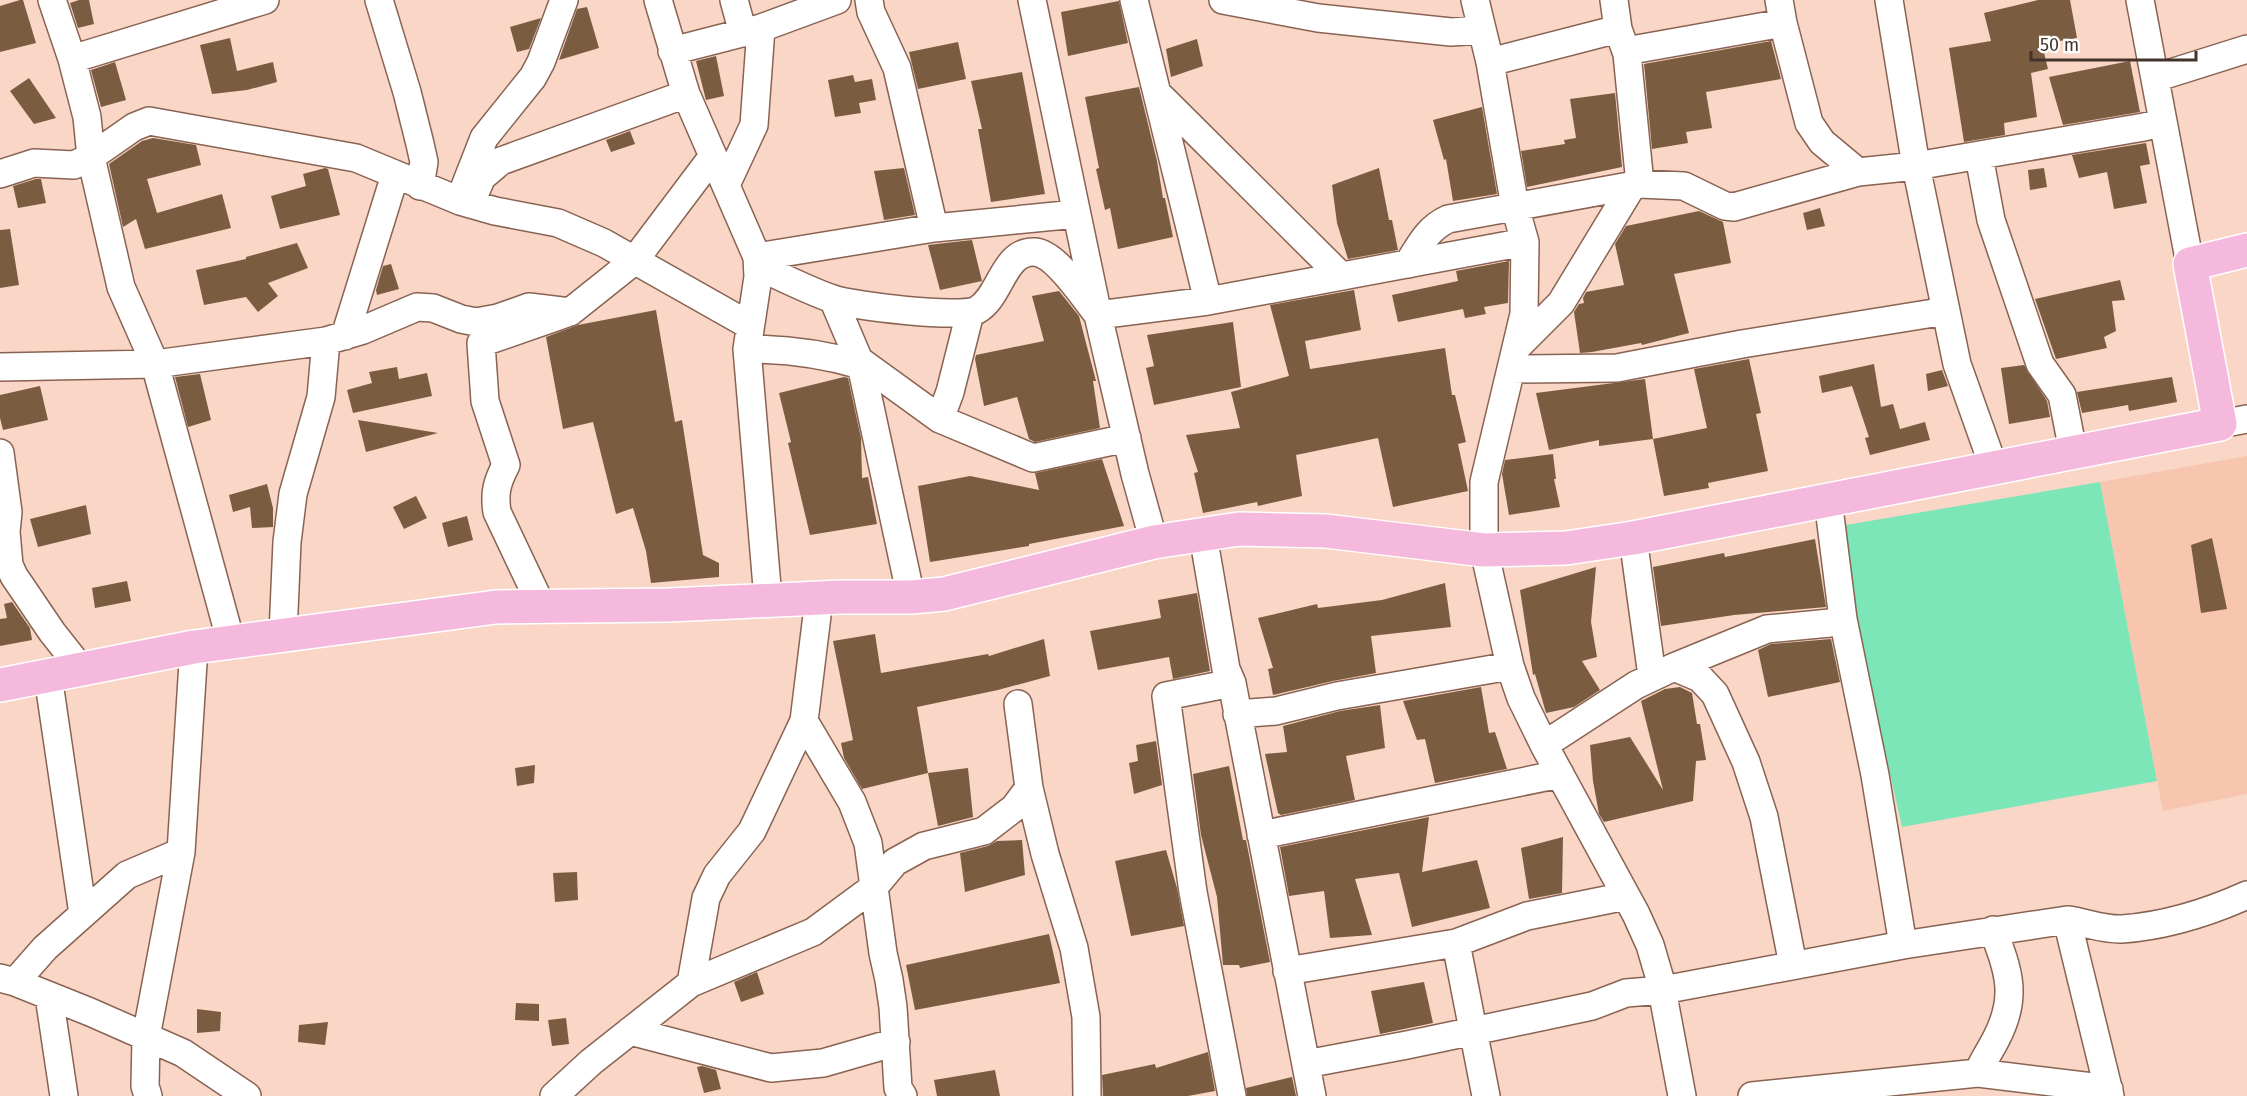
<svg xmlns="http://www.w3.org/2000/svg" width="2247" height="1096" viewBox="0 0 2247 1096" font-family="'Fira Sans',sans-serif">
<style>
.built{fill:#f8c5af}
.green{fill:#7ce6b8}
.building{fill:#7a5d41}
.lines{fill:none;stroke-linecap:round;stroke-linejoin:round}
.minor-casing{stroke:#896352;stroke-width:30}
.major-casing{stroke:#fff;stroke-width:36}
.minor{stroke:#fff;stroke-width:27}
.major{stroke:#f4b9dc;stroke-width:33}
</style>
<rect width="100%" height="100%" fill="#fad6c7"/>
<path class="built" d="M 2247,456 L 2247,794 L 2163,811 L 2100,482 Z"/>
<path class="green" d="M 2100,482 L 2157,781 L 1902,827 L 1834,527 Z"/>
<path class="building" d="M 20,0 L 23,0 L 36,43 L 0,52 L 0,6 Z
M 79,0 L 89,0 L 94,24 L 78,28 L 70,3 Z
M 2038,0 L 2070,0 L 2077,38 L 2042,44 L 2048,69 L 2031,73 L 2037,117 L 2004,123 L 2005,135 L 1964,142 L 1949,48 L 1991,41 L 1984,13 Z
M 1119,1 L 1128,43 L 1068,56 L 1061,12 Z
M 587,7 L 599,48 L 559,60 L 577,9 Z
M 541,18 L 529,49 L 517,52 L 510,27 Z
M 230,38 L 237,71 L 273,62 L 277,82 L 247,90 L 212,94 L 200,45 Z
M 1197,39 L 1203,66 L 1171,77 L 1166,49 Z
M 1771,41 L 1781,79 L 1706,92 L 1712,128 L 1686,132 L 1688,143 L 1652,149 L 1644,64 Z
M 958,42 L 966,79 L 918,89 L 909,52 Z
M 716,56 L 724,96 L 706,100 L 696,61 Z
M 2130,61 L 2140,112 L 2063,125 L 2049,77 Z
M 115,62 L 126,100 L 101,107 L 91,70 Z
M 1022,72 L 1045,194 L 991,202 L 978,129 L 982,129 L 971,81 Z
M 853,75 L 855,82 L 872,79 L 876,100 L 859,103 L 861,113 L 835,117 L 828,80 Z
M 29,78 L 56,118 L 34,124 L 10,91 Z
M 1139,87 L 1157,161 L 1163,198 L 1165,198 L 1173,237 L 1118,249 L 1110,208 L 1105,210 L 1096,169 L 1099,168 L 1085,97 Z
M 1615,93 L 1622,167 L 1527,187 L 1521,151 L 1565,144 L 1564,140 L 1576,138 L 1570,99 Z
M 1482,107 L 1497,194 L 1453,201 L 1446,159 L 1444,160 L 1433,120 Z
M 630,131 L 635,144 L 611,152 L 606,140 Z
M 153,138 L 196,145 L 201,165 L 147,179 L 157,213 L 222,194 L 231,228 L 145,249 L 136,219 L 123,227 L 109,164 L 142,141 Z
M 2146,143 L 2150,164 L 2140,166 L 2147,203 L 2114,209 L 2107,172 L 2079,178 L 2072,155 Z
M 325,168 L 328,169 L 340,215 L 280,229 L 271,196 L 306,186 L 303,174 Z
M 904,168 L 915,215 L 884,220 L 874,171 Z
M 1379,168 L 1389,220 L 1392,220 L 1398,250 L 1348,259 L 1337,223 L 1332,185 Z
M 2044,168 L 2047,187 L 2030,190 L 2028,170 Z
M 36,179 L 41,179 L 46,203 L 18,208 L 13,186 Z
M 1820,208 L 1825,226 L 1807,230 L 1803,213 Z
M 1699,211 L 1723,222 L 1731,263 L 1674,274 L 1689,333 L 1642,345 L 1641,343 L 1592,352 L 1580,353 L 1574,312 L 1579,304 L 1584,303 L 1583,298 L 1586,292 L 1624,285 L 1615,244 L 1626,226 Z
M 10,229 L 19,285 L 0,288 L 0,230 Z
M 972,240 L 982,281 L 940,290 L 928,245 Z
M 297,243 L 308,268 L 268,283 L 278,296 L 258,312 L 246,297 L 204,305 L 196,270 L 246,259 L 246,257 Z
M 1509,261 L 1508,303 L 1484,307 L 1486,314 L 1465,318 L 1463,309 L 1398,322 L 1392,295 L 1458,281 L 1456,271 Z
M 391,264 L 399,289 L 377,295 L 376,290 L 383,266 Z
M 2120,280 L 2125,300 L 2112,301 L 2116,331 L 2104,337 L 2107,348 L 2056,359 L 2035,299 Z
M 1354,290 L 1361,330 L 1305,341 L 1310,369 L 1445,348 L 1452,395 L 1455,395 L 1466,442 L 1458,444 L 1468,491 L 1393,507 L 1378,438 L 1296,455 L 1302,496 L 1258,506 L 1257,502 L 1203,513 L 1194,473 L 1198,472 L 1186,435 L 1240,428 L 1231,392 L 1289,376 L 1270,305 Z
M 1059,291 L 1079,316 L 1096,381 L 1093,381 L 1100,428 L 1035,442 L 1029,439 L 1017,397 L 984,406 L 975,359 L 976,355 L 1044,341 L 1032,296 Z
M 656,310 L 675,422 L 682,420 L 703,555 L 719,563 L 719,577 L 651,583 L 646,551 L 633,508 L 616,514 L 593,422 L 563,429 L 546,337 L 578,325 Z
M 1233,322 L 1241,387 L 1154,405 L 1146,368 L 1154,366 L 1147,335 Z
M 1749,359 L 1761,413 L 1756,414 L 1768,471 L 1708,483 L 1709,488 L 1664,496 L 1653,439 L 1707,428 L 1694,369 Z
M 1874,364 L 1881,407 L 1893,404 L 1900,429 L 1925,422 L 1930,440 L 1870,455 L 1865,438 L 1869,437 L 1852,386 L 1822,393 L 1819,376 Z
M 2024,365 L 2047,401 L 2050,417 L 2009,424 L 2001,368 Z
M 397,367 L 399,379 L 427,373 L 432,396 L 353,413 L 347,390 L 372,383 L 369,372 Z
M 1942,370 L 1948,386 L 1928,391 L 1926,374 Z
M 200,374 L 211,420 L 188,427 L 175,377 Z
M 844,377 L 848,378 L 861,438 L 862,478 L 868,477 L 877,524 L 810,535 L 788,443 L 791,442 L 779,393 Z
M 2172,377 L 2177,402 L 2129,411 L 2128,405 L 2082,413 L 2077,392 Z
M 1645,379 L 1653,439 L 1599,446 L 1599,440 L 1549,450 L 1536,393 Z
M 40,386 L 48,420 L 3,430 L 0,418 L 0,395 Z
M 358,420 L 438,433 L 366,452 Z
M 1553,454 L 1556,479 L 1554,479 L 1560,507 L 1509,515 L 1502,474 L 1505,460 Z
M 1102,459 L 1124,526 L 1029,544 L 1029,546 L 930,562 L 918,486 L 970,476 L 1039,490 L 1035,473 Z
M 267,484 L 273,508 L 273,527 L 252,528 L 250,507 L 233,512 L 229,495 Z
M 416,496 L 427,518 L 404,529 L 393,507 Z
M 86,505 L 91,534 L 38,547 L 30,519 Z
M 467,516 L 473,540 L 448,547 L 442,523 Z
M 2212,538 L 2227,609 L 2201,613 L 2191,545 Z
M 1815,539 L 1826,607 L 1734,615 L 1661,626 L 1653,567 L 1724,553 L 1725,557 Z
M 1596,567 L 1591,622 L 1597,657 L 1582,661 L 1600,690 L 1574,707 L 1546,713 L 1535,674 L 1533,675 L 1520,590 Z
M 127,581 L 131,601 L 95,608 L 92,588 Z
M 1445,583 L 1451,627 L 1371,636 L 1376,673 L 1333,681 L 1273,695 L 1268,669 L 1273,668 L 1258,618 L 1317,604 L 1318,608 L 1382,600 Z
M 1197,593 L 1210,671 L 1173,679 L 1169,657 L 1098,670 L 1090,631 L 1161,618 L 1158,600 Z
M 12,602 L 30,628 L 32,640 L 0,646 L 0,619 L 7,618 L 4,604 Z
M 875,634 L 881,673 L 988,654 L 989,656 L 1044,639 L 1050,676 L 998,690 L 917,707 L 928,773 L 862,789 L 844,758 L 841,743 L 853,740 L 833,641 Z
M 1831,639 L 1840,682 L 1768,697 L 1758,650 L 1771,644 Z
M 1481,687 L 1489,733 L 1495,732 L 1507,769 L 1435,783 L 1425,739 L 1417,740 L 1403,701 Z
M 1680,687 L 1692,693 L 1697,724 L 1700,724 L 1706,760 L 1696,761 L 1693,801 L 1604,822 L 1599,814 L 1593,781 L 1590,745 L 1630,737 L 1663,790 L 1641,701 L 1665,689 Z
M 1380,705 L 1385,748 L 1346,756 L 1355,800 L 1281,815 L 1278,813 L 1265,754 L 1287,752 L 1283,726 L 1340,711 Z
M 1156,741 L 1162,785 L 1134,794 L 1129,763 L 1138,761 L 1136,745 Z
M 535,765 L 534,783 L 517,786 L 515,768 Z
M 1229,766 L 1243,840 L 1246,840 L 1270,962 L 1240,968 L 1239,965 L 1223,965 L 1217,897 L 1201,835 L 1193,774 Z
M 968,768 L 973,817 L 938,826 L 928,773 Z
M 1429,817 L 1422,872 L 1477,860 L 1490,908 L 1412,927 L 1399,873 L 1355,879 L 1372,935 L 1330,938 L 1324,891 L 1289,896 L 1280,847 Z
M 1563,837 L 1562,893 L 1529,899 L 1521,848 Z
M 1022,840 L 1025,875 L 965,892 L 960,853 L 988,846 L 997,841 Z
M 1166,850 L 1177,888 L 1184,926 L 1131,936 L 1115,861 Z
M 577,872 L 578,900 L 555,902 L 553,873 Z
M 1049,934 L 1060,983 L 915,1010 L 906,965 Z
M 757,972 L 764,994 L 741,1002 L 734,982 Z
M 1424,982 L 1433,1023 L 1380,1034 L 1371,991 Z
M 516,1003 L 539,1004 L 539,1021 L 515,1020 Z
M 197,1009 L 221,1012 L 220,1031 L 197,1033 Z
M 566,1018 L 569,1044 L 552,1046 L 548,1020 Z
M 328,1022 L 325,1045 L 298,1042 L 299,1025 Z
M 1208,1052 L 1215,1091 L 1188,1096 L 1103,1096 L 1102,1075 L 1155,1064 L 1156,1068 Z
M 702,1066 L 716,1070 L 721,1089 L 704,1093 L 697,1067 Z
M 995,1070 L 1000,1096 L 937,1096 L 934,1080 Z
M 1292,1077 L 1296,1096 L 1247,1096 L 1246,1088 Z"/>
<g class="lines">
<defs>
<path id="minor" d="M 52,0 L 72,59 L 265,0
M 379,0 L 407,92 L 420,144 L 424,162 L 420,186
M 658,0 L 686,94 L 757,257 L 758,277 L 747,349 L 768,599
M 734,0 L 743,33
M 869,0 L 871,12 L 897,68 L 934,228
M 1032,0 L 1098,315 L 1135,474 L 1154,542
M 1134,0 L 1208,301
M 1223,0 L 1318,18 L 1451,32 L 1481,30
M 1475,0 L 1490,62 L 1515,207 L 1525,242 L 1524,314 L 1484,482 L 1484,550 L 1510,666 L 1521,698 L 1544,745 L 1636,914 L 1650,945 L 1660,979 L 1682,1096
M 1614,0 L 1618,29 L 1627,54 L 1640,184
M 1779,0 L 1783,23 L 1809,123 L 1822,142 L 1858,172
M 1889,0 L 1916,166 L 1957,364 L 1994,468
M 2140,0 L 2190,264
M 672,51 L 761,28 L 837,0
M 1627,54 L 1626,51 L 1783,23
M 72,59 L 87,117 L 91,157 L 134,127 L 149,121 L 356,158 L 460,201 L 495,211 L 558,223 L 604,243 L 749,325
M 1490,62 L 1618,29
M 2155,78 L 2247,49
M 1159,95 L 1341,276
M 1979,156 L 1991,220 L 2040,364 L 2062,395 L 2073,451
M 0,174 L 34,163 L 74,165 L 91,157 L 121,287 L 155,364 L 326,341 L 363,330 L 417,307 L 433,308 L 461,319 L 476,322 L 498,318 L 529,307 L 570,312
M 726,185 L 754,125 L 761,28
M 464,189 L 484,138 L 533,77 L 541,62 L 564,0
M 470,204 L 482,177 L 501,161 L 686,94
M 757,257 L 934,228 L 1076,214
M 1408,264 C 1420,245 1427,229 1448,219 L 1640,184 L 1684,186 L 1725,206 L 1734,207 L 1858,172 L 1916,166 L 2144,127 L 2163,122
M 758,266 C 782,277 807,290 833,299 C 854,306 959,319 977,310 C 1001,297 1003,250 1035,252 C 1057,254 1084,298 1098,315 L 1208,301 L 1525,242
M 833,299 L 861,365 L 911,597
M 345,336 L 395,175
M 1517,347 L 1561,303 L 1632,186
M 747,349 C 787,349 824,354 861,365
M 860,361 L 940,419 L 1033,458 L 1127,438
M 0,367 L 155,364 L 231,642
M 1511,369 L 1617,368 L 1742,344 L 1946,311
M 940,419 L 950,392 L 970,313
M 2220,424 L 2247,419
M 0,453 L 8,512 L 6,532 L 9,565 L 14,576 L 52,632 L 82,670
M 1203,535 L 1226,669 L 1232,683 L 1312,1096
M 1633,538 L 1652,676
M 819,599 L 804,721 L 852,802 L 868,843 L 883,953 L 889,980 L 893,1007 L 898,1088 L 903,1096
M 542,607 L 497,512 C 494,493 497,482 506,465 L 485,401 L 481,343 L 570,312 L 634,261 L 713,156
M 1843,619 L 1875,775 L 1903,945
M 283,634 L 287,542 L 293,494 L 321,397 L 326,341
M 1674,667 L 1767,629 L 1830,623 L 1843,619 L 1828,500
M 48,676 L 83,914
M 1232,683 L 1166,696 L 1193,892 L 1232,1096
M 1018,704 L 1029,788 L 1045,854 L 1074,948 L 1086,1017 L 1087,1096
M 1237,714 L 1276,711 L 1337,696 L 1510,666
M 1544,745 L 1636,685 L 1674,667 L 1700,678 L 1715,694 L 1746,762 L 1764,817 L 1793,965
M 1261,835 L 1560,774
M 1456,943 L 1486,1096
M 1287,971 L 1456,943 L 1527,916 L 1626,896
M 0,978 L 15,982 L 90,1012 L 183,1053 L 247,1096
M 15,982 L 45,948 L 127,875 L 181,852
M 691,983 L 706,898 L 717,875 L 752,831 L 804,721
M 49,996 L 64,1096
M 630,1031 L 771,1068 L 823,1063 L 896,1042
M 1306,1064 L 1407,1045 L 1592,1006 L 1626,993 L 1663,990 L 1903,945 L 2067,920
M 1978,1073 L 2109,1089
M 148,1096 L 145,1086 L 146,1037 L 181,852 L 194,647
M 554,1096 L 591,1062 L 691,983 L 813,932 L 874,887 L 895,862 L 924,846 L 984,831 L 1014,808 L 1029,788
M 1752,1096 L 1978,1073 C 1983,1060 1990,1051 1996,1039 C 2018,997 2009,972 1993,930
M 2110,1096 L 2067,920 C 2085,922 2104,930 2122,929 C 2164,926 2209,912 2247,895"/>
<path id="major" d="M 0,685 L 194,647 L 496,607 L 669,605 L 841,597 L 911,597 L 944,594 L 1154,542 L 1239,529 L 1326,531 L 1484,550 L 1566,548 L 1633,538 L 2220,424 L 2190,264 L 2247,250"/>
</defs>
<use href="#minor" class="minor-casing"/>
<use href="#major" class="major-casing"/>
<use href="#minor" class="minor"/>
<use href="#major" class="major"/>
</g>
<path d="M2031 51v9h165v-9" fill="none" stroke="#44332b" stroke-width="3"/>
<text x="2040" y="51" font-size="18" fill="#44332b" stroke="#ffffff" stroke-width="4.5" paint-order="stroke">50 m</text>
</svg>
